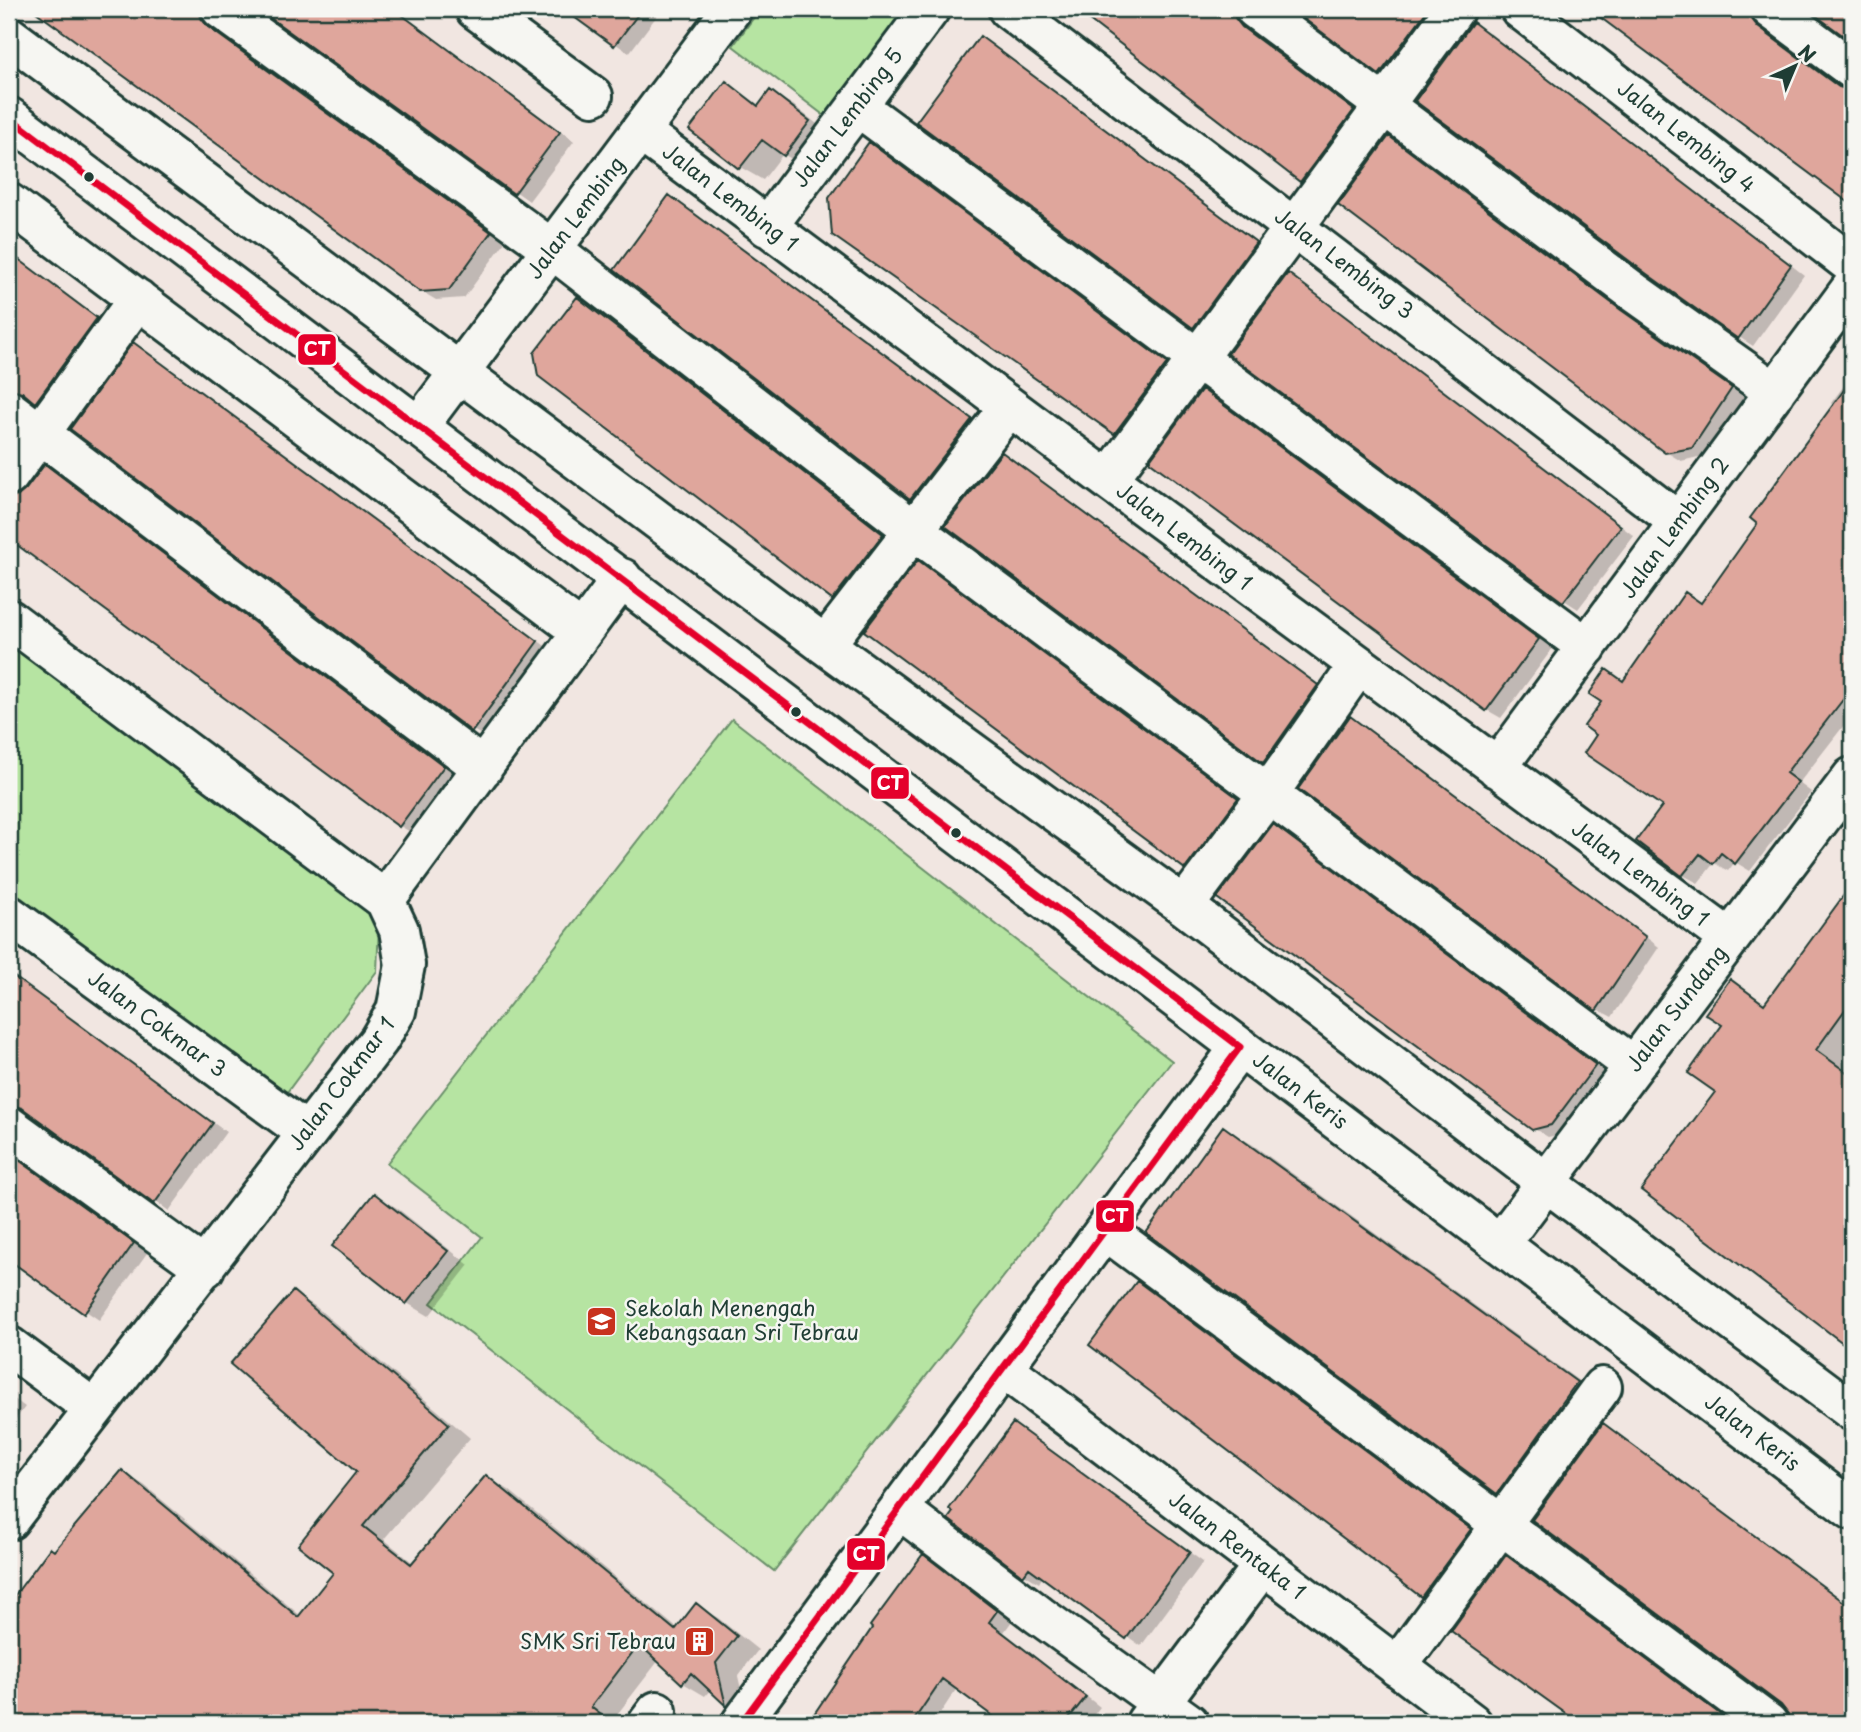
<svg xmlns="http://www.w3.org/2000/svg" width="1861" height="1732" viewBox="0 0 1861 1732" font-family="'Playpen Sans',sans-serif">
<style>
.green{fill:#b6e4a2;stroke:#6a906b;stroke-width:2}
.shadow{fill:#0003}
.building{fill:#dfa69c;stroke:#1f3d34;stroke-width:2}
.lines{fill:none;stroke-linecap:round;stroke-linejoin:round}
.minor-casing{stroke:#1f3d34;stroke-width:44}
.minor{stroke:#f6f6f2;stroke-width:38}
.bus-1-casing{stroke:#f6f6f2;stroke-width:12}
.bus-1{stroke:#e4002b;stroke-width:7}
.bus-dot{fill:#1f3d34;stroke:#f6f6f2;stroke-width:2.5}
.labels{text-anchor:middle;stroke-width:5;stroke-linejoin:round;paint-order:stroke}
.street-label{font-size:21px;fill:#1f3d34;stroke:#f6f6f2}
.poi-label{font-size:21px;fill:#1f3d34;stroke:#f6f6f2;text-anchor:start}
.line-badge{stroke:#f6f6f2;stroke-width:2.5}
.badge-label{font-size:19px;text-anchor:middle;font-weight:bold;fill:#fff}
</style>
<rect width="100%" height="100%" fill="#f1e6e1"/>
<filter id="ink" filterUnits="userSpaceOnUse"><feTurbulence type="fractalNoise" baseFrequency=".0143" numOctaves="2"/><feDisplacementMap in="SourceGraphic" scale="14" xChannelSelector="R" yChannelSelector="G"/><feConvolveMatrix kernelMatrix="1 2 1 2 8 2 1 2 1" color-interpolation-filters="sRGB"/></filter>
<g filter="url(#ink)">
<path class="green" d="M 760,9 L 912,9 L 830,120 L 733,46 Z
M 9,640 L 356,895 L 379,925 L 377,971 L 270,1115 L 9,926 Z
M 732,719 L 1172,1061 L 774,1571 L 431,1303 L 482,1237 L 387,1163 Z"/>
<path class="shadow" d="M 35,9 L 216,9 L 213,16 L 216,29 L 223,37 L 505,242 L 464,298 L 436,300 L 421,291 Z
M 261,9 L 395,9 L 574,141 L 529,201 Z
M 566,9 L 662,9 L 629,53 Z
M 1078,9 L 1250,9 L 1249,27 L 1256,36 L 1367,119 L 1316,189 L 1301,180 Z
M 1294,9 L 1449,9 L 1395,82 Z
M 1592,9 L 1766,9 L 1766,28 L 1772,37 L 1845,91 L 1852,92 L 1852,202 Z
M 1473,24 L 1488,32 L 1804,275 L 1753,346 L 1739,337 Z
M 995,47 L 1270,251 L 1208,335 L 1194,326 Z
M 726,83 L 761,106 L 771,92 L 793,105 L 831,135 L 807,168 L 783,154 L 763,180 L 740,167 Z
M 1389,138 L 1404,147 L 1636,320 L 1745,398 L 1707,455 L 1681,461 L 1666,452 Z
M 870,145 L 884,153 L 1180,373 L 1130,441 L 834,234 Z
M 670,197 L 684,205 L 985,429 L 925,506 L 911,498 L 616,269 Z
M 9,252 L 111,327 L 51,409 L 27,396 L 15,398 L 9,403 Z
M 1288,275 L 1303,284 L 1634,536 L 1578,609 L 1564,600 Z
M 578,299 L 592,307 L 897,543 L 848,607 L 833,599 Z
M 134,345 L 148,353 L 552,651 L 488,739 L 473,730 Z
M 1852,375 L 1852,715 L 1799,783 L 1811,792 L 1750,871 L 1735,862 L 1728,871 L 1714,863 L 1698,883 L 1683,875 L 1665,806 L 1599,734 L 1624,682 L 1702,604 L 1759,523 L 1834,406 L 1831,403 Z
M 1203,391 L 1217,400 L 1553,648 L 1501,718 L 1487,710 Z
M 1002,454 L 1332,694 L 1279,770 L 1264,761 L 947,526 Z
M 45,467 L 60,475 L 457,775 L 414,834 L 400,826 L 9,537 L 9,499 L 19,497 Z
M 933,571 L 1251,808 L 1200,876 L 1185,867 Z
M 1350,718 L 1365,726 L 1659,947 L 1612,1017 L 1597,1009 Z
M 1288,835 L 1609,1075 L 1566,1133 L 1548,1137 L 1533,1128 Z
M 1852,887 L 1852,1355 L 1847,1351 L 1850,1346 L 1717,1092 L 1725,1025 L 1745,990 L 1766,1005 Z
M 9,973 L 226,1132 L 169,1211 L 28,1112 L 16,1113 L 9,1119 Z
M 1224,1128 L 1253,1145 L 1605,1400 L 1527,1509 L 1498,1492 Z
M 9,1151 L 147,1253 L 99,1320 L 9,1258 Z
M 375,1195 L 397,1208 L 469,1265 L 429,1316 L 407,1303 Z
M 1138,1284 L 1152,1292 L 1484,1539 L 1437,1604 L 1422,1595 L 1092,1344 Z
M 293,1293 L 315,1306 L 470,1438 L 384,1539 L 413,1563 L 487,1477 L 509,1490 L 678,1629 L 696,1606 L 718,1618 L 758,1650 L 738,1676 L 747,1716 L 727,1705 L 711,1689 L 705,1696 L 683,1683 L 659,1660 L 612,1721 L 615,1723 L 12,1723 L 9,1720 L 9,1605 L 50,1550 L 55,1553 L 122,1472 L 144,1485 L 301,1616 L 335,1573 L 359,1471 Z
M 9,1395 L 25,1407 L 9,1428 Z
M 1014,1425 L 1203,1562 L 1141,1646 L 1043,1576 L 1039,1583 L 1024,1574 Z
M 1603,1425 L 1618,1434 L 1852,1608 L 1852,1723 L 1791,1723 L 1790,1714 Z
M 923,1557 L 938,1565 L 1012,1621 L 1004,1632 L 1100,1707 L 1087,1723 L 986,1723 L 993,1714 L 957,1688 L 934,1723 L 810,1723 Z
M 1506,1558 L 1521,1566 L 1732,1723 L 1582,1723 L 1453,1630 Z"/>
<path class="building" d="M 32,9 L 199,9 L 201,18 L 208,27 L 491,232 L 449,290 L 420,292 Z
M 258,9 L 394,9 L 560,132 L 514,194 Z
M 563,9 L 642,9 L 614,46 Z
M 1075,9 L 1234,9 L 1235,18 L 1242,27 L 1354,110 L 1300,182 Z
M 1291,9 L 1428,9 L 1379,75 Z
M 1589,9 L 1750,9 L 1751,18 L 1758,27 L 1839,87 L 1852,90 L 1852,205 Z
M 1807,9 L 1852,9 L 1852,42 Z
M 1473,22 L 1791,265 L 1738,339 L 1647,274 L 1415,101 Z
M 980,36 L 1256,242 L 1193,328 L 916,122 Z
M 726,81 L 758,106 L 770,90 L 810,121 L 784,156 L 762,140 L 739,169 L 689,130 Z
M 1389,136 L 1621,310 L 1732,388 L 1692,448 L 1665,453 L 1338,205 Z
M 869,142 L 1167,363 L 1114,434 L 832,235 L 829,198 Z
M 669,195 L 972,419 L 910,499 L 614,270 Z
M 9,252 L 97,318 L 35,403 L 22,392 L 9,389 Z
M 1288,273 L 1621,526 L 1563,602 L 1228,354 Z
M 577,297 L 883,534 L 832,600 L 538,376 L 534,353 Z
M 133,342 L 538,641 L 472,732 L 70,429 Z
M 1852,379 L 1852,688 L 1786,773 L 1798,782 L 1735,864 L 1721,853 L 1713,864 L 1700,854 L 1682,876 L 1636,841 L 1662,806 L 1584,753 L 1596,735 L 1584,726 L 1601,702 L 1589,694 L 1606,669 L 1623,681 L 1685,592 L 1701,603 L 1757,524 L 1750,518 Z
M 1202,389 L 1539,639 L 1486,711 L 1149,461 Z
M 1002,452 L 1318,685 L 1263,763 L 945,526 Z
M 45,464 L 444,766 L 399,827 L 9,539 L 9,498 L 18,496 L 26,489 Z
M 918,560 L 1238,798 L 1185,869 L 864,631 Z
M 1350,716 L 1646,937 L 1596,1011 L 1298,789 Z
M 1273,824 L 1596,1065 L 1551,1125 L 1532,1130 L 1217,898 Z
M 1852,884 L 1852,1000 L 1816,1050 L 1852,1076 L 1852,1350 L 1641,1190 L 1715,1092 L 1688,1073 L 1722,1025 L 1705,1014 L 1730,979 L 1764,1004 Z
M 9,973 L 213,1123 L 154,1204 L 22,1108 L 9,1105 Z
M 1223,1126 L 1577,1382 L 1497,1494 L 1146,1233 Z
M 9,1153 L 134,1243 L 84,1314 L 9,1260 Z
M 374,1193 L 448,1251 L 406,1304 L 332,1246 Z
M 1137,1281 L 1471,1529 L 1421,1597 L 1089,1345 Z
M 293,1291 L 449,1424 L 363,1526 L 411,1564 L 486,1475 L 675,1630 L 696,1603 L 737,1636 L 716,1663 L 726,1706 L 691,1673 L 682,1684 L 639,1644 L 591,1707 L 611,1723 L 9,1723 L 9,1603 L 50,1548 L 54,1551 L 122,1470 L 298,1617 L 333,1573 L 298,1545 L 356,1472 L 230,1364 Z
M 1013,1423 L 1190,1552 L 1126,1639 L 1029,1568 L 1023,1576 L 948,1519 L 953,1512 L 949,1509 Z
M 1603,1423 L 1852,1608 L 1852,1723 L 1789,1723 L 1788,1714 L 1781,1705 L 1532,1520 Z
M 923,1554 L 997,1611 L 989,1622 L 1086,1697 L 1065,1723 L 1002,1723 L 942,1679 L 912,1723 L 808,1723 L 872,1628 L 870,1626 Z
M 1506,1555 L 1732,1723 L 1579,1723 L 1451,1631 Z"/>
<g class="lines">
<defs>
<path id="minor" d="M 221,9 L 552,249 L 915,531 L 1634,1066
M 475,9 L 593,96
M 1008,9 L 1679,522
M 1255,9 L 1634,292 L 1775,392
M 1520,9 L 1852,265
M 1771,9 L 1852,69
M 9,36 L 825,645 L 1184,906 L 1546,1182 L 1852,1411
M 857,106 L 1587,647
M 9,117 C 623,582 1241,1042 1852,1510
M 641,132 L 1108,480 L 1730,939
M 9,203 L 582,632
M 767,227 L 930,9
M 9,410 L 483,768
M 418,427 L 732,9
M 9,476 L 138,299
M 1108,480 L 1455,9
M 9,619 L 385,900 L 399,930 L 405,965 L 396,1011 L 379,1040 L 9,1520
M 825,645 L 1009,407
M 1497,768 L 1852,287
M 385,900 L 622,578
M 1184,906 L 1269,793 L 1358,666
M 9,915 L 306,1132
M 9,1126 L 205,1268
M 1105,1230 L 1768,1723
M 1502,1241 L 1852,777
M 9,1346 L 94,1409
M 1003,1368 L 1472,1723
M 899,1509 L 1040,1616 L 1189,1723
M 1397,1667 L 1602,1387
M 1146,1722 L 1263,1565
M 648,1723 L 657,1711
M 741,1723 L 1240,1047"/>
</defs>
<use href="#minor" class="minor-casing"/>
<use href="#minor" class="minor"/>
<defs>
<path id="bus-1" d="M 9,117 L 1240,1047
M 741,1723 L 1240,1047"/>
</defs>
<use href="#bus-1" class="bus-1-casing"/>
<use href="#bus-1" class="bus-1"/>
</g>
</g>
<defs>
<symbol id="school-square" viewBox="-11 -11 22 22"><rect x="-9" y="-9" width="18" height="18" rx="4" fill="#c8321e" stroke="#f6f6f2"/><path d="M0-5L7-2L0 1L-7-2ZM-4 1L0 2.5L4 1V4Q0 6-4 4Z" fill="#fff"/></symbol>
<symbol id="building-square" viewBox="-11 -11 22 22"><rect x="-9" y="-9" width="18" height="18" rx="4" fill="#c8321e" stroke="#f6f6f2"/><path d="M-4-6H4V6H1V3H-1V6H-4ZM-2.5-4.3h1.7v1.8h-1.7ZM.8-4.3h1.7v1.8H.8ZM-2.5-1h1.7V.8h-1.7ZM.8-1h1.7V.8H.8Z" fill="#fff"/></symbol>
</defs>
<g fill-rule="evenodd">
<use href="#school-square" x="584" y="1304" width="35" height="35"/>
<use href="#building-square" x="682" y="1624" width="35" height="35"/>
</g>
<g class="bus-dot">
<circle cx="89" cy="177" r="6"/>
<circle cx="796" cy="712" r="6"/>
<circle cx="956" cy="833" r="6"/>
</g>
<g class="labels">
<g class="street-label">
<text transform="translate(848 118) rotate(-53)" y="7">Jalan Lembing 5</text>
<text transform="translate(1686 137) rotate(38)" y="7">Jalan Lembing 4</text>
<text transform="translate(730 198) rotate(37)" y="7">Jalan Lembing 1</text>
<text transform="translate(576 218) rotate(-53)" y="7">Jalan Lembing</text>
<text transform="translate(1344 264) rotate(37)" y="7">Jalan Lembing 3</text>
<text transform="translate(1675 528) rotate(-54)" y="7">Jalan Lembing 2</text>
<text transform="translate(1184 537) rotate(37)" y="7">Jalan Lembing 1</text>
<text transform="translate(1640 874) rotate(36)" y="7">Jalan Lembing 1</text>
<text transform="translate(1677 1009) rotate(-53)" y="7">Jalan Sundang</text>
<text transform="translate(157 1024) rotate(36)" y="7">Jalan Cokmar 3</text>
<text transform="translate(342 1084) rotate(-53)" y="7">Jalan Cokmar 1</text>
<text transform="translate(1300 1091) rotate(37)" y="7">Jalan Keris</text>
<text transform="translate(1752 1433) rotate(37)" y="7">Jalan Keris</text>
<text transform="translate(1237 1546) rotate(37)" y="7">Jalan Rentaka 1</text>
</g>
<g class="poi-label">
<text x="625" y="1316">Sekolah Menengah<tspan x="625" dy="24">Kebangsaan Sri Tebrau</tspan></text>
<text x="676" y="1649" text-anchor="end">SMK Sri Tebrau</text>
</g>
</g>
<g class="line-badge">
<rect x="297" y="333" width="40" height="33" rx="7" fill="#e4002b"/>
<rect x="870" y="766" width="40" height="34" rx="7" fill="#e4002b"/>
<rect x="1095" y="1199" width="40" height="34" rx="7" fill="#e4002b"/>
<rect x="846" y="1537" width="40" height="34" rx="7" fill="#e4002b"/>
</g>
<g class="badge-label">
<text x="317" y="356">CT</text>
<text x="890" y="790">CT</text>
<text x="1115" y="1223">CT</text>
<text x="866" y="1561">CT</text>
</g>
<rect width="1861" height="1732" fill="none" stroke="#f6f6f2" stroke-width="35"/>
<rect x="18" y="18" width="1826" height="1697" fill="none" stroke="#1f3d34" stroke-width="2.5" filter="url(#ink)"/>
<g transform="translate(1795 66) rotate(44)" stroke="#f6f6f2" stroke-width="5" paint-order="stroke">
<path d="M0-5L12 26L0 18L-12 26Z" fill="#1f3d34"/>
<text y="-10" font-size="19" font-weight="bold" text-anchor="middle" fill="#1f3d34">N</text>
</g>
</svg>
